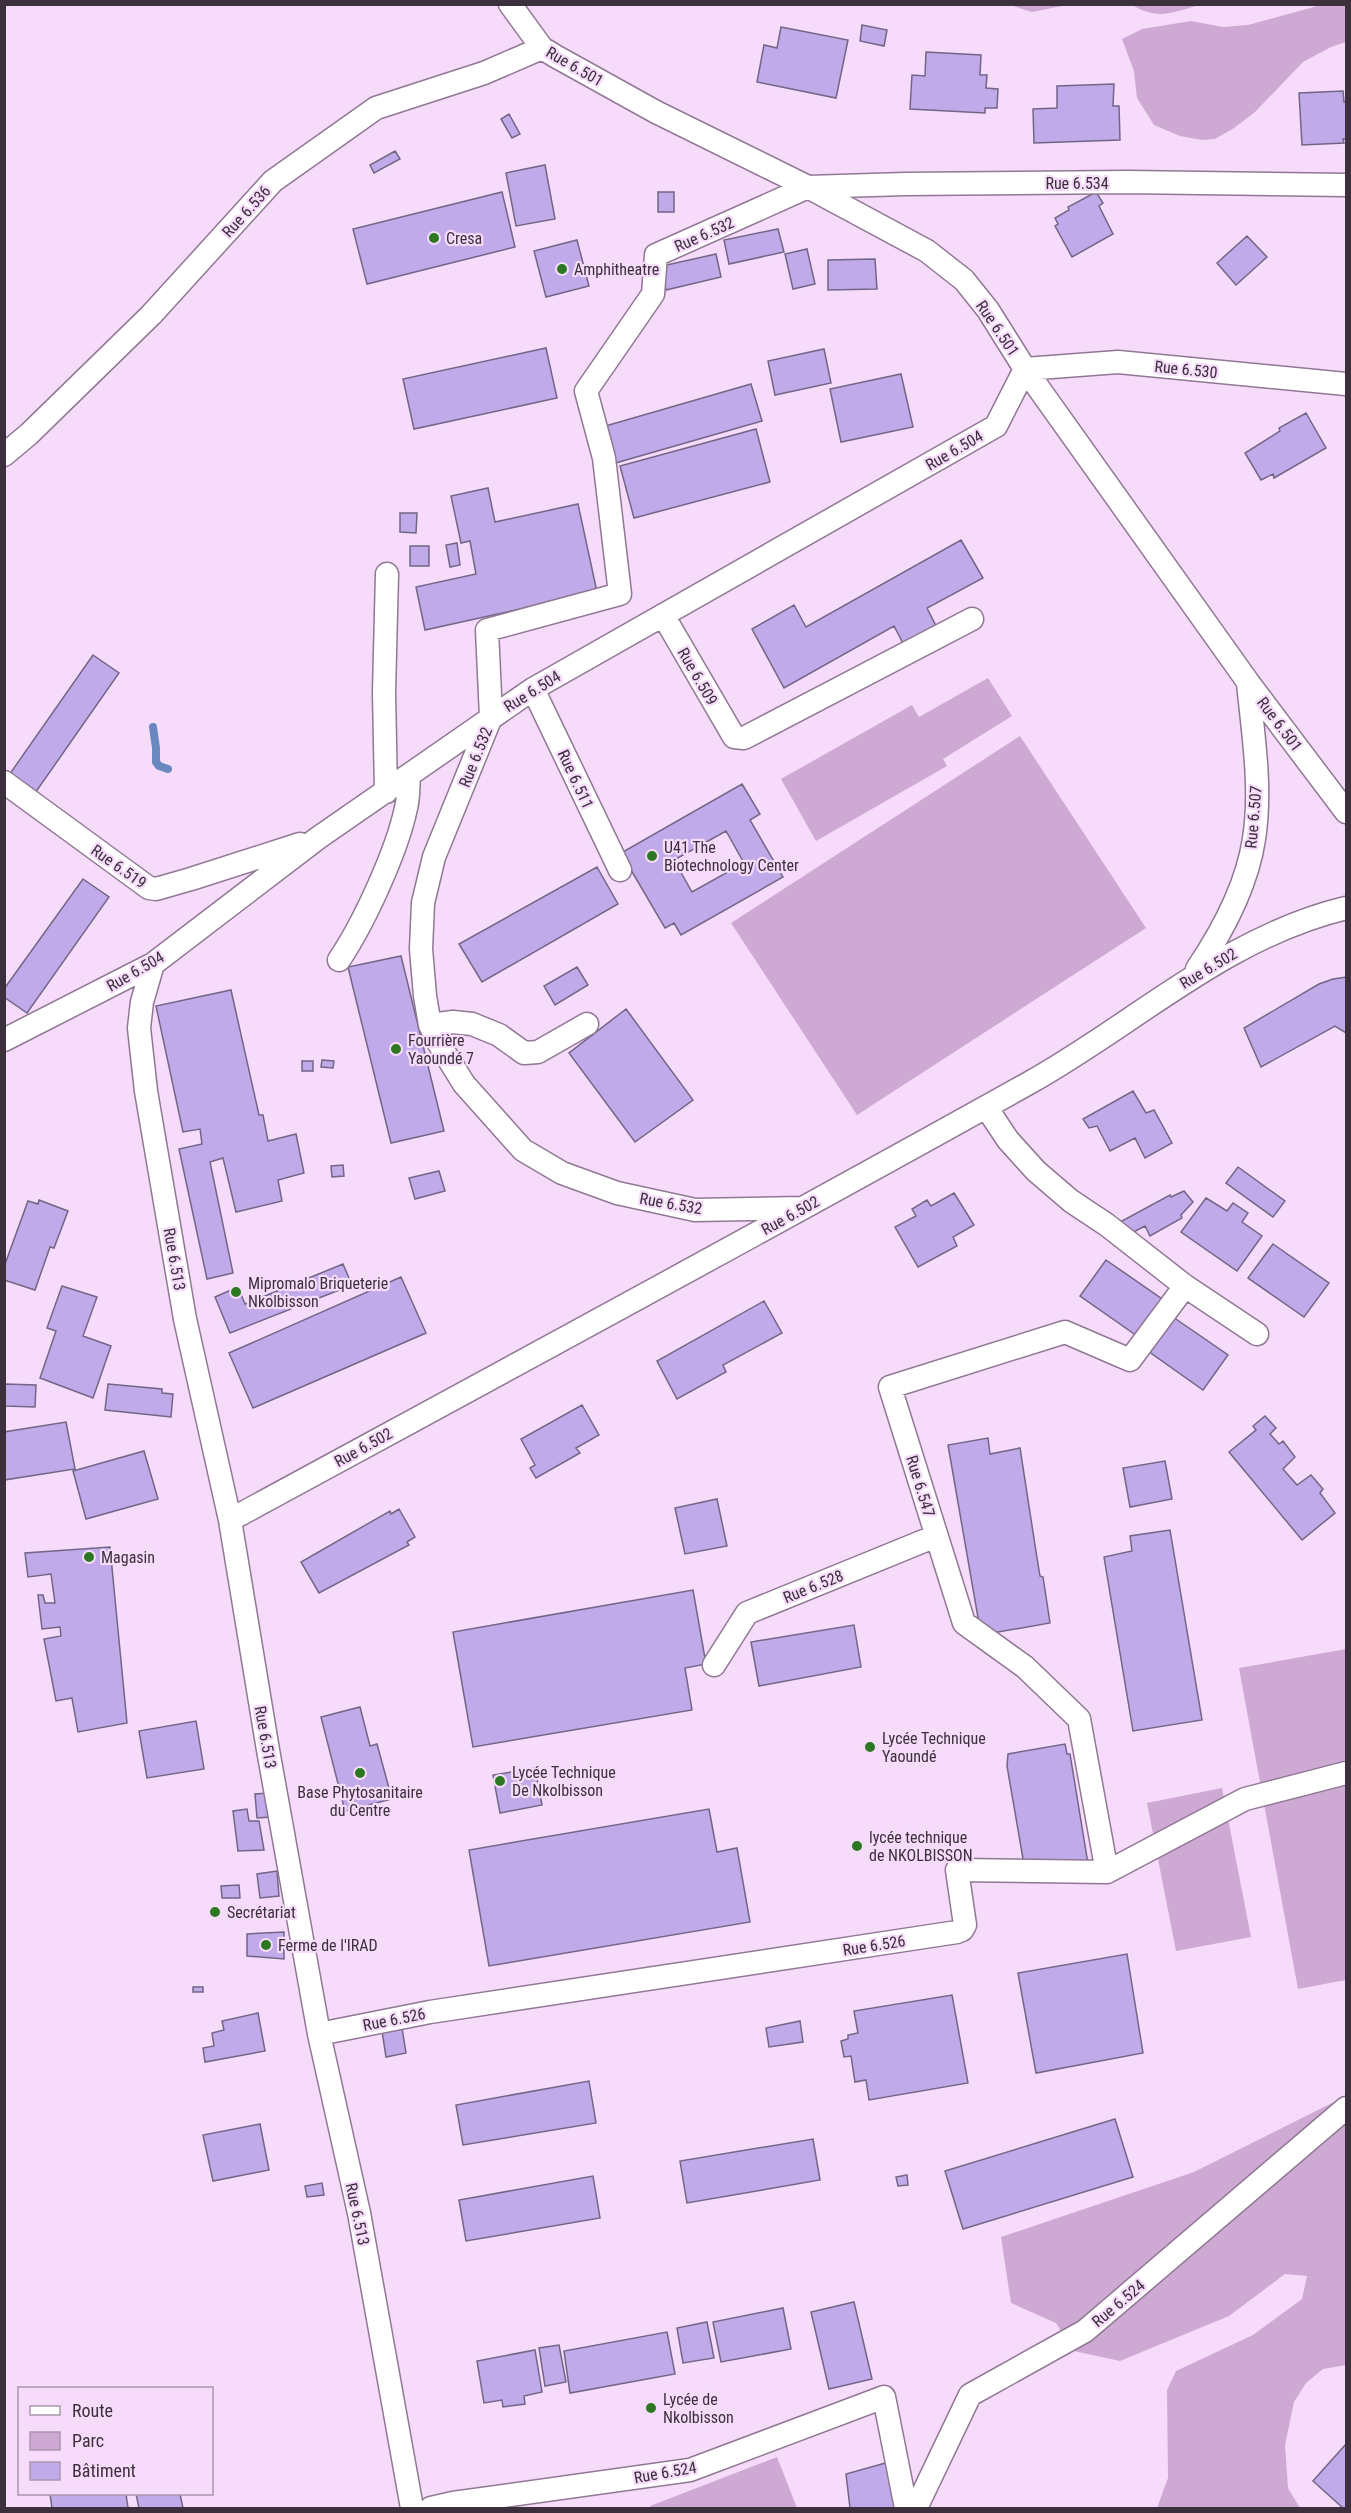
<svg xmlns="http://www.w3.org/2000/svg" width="1351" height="2513" viewBox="0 0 1351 2513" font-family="'Roboto Condensed',sans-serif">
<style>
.green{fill:#cea9d4}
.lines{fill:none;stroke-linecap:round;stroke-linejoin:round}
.stream{stroke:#6888bf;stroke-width:8}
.building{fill:#c1aae9;stroke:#726686;stroke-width:1.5;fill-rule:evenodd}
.minor-casing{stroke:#907894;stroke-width:25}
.minor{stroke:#fff;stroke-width:22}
.poi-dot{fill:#2b7820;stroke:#f6dbfa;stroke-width:2}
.labels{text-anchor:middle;stroke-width:4.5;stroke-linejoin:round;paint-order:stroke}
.street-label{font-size:16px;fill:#3b303c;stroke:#f6dbfa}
.poi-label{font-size:16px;fill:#3b303c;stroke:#f6dbfa;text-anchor:start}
</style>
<rect width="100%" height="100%" fill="#f6dbfa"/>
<path class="green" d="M 1010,5 L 1009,5 L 1067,5 L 1032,12 Z
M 1132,5 L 1200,5 C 1171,12 1160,21 1132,5 Z
M 1321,5 L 1346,5 L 1346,42 L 1331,47 L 1303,62 L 1255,112 L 1234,128 L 1215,139 L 1202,140 L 1180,136 L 1154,125 L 1137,98 L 1134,71 L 1122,39 L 1142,29 L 1191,21 L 1223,27 L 1248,25 Z
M 988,678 L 1012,716 L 943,759 L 947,766 L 816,841 L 781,779 L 912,705 L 919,717 Z
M 1020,736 L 1146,928 L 857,1115 L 731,923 Z
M 1346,1649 L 1346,1980 L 1298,1989 L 1239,1668 Z
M 1222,1788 L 1251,1937 L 1176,1951 L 1147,1803 Z
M 1346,2096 L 1346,2365 L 1323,2369 L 1306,2383 L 1294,2402 L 1285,2445 L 1288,2488 L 1300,2508 L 1157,2508 L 1168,2478 L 1167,2390 L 1176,2371 L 1253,2335 L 1302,2299 L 1307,2276 L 1285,2274 L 1229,2316 L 1120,2361 L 1074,2351 L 1056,2323 L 1011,2303 L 1001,2237 L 1194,2172 Z
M 777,2457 L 797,2508 L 651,2508 L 650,2506 Z"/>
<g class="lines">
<path class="stream" d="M 153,727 L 156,748 L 156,762 L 159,766 L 168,769"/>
</g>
<path class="building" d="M 862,25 L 887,30 L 884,46 L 860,41 Z
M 781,27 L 848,40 L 836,98 L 757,82 L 764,45 L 777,48 Z
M 926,52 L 981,55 L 980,75 L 987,75 L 986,88 L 998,89 L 997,108 L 985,108 L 985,113 L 910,109 L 912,75 L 925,76 Z
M 1114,84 L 1113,106 L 1119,106 L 1120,140 L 1034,143 L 1033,109 L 1057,108 L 1057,86 Z
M 1343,91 L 1344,102 L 1346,102 L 1346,139 L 1343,139 L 1344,143 L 1302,145 L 1299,93 Z
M 509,114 L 520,134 L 512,138 L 501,119 Z
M 395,151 L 400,159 L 374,173 L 370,165 Z
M 545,165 L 555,219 L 516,226 L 506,173 Z
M 502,192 L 515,247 L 367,284 L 353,229 Z
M 658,192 L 674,192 L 674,212 L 658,212 Z
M 1096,192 L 1103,203 L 1099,206 L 1113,234 L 1072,257 L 1055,226 L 1058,224 L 1055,218 L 1069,210 L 1068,207 Z
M 778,229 L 784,252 L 729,264 L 724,240 Z
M 1247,236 L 1267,257 L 1236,285 L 1217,263 Z
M 577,240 L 589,286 L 546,297 L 534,251 Z
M 807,249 L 815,284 L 793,289 L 785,254 Z
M 716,254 L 721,277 L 666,290 L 662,266 Z
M 875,259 L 877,289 L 828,290 L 828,260 Z
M 546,348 L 557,398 L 414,429 L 403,379 Z
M 824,349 L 831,383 L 775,395 L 768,361 Z
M 901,374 L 913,427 L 841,442 L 830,389 Z
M 751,384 L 762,421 L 612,464 L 602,427 Z
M 1306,413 L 1326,448 L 1274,478 L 1273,474 L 1261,480 L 1245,453 L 1280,431 L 1279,428 Z
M 756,429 L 770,482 L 634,518 L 620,466 Z
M 488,488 L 495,522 L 578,504 L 597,592 L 425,630 L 416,587 L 476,574 L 470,541 L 461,543 L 451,496 Z
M 400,513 L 417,513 L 416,533 L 400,532 Z
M 961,540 L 983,578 L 927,608 L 939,632 L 906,649 L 894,626 L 784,688 L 752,629 L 794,605 L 806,627 Z
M 457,543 L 460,565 L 450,567 L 446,545 Z
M 410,546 L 429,546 L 429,566 L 410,566 Z
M 93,655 L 119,673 L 33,796 L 7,778 Z
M 742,784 L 760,814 L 750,820 L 783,877 L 681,935 L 674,923 L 665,928 L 621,853 ZM 726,831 L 744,863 L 692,892 L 674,860 Z
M 597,867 L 618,904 L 482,982 L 459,944 Z
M 83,879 L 109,897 L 27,1013 L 4,997 L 4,989 Z
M 401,956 L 444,1131 L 391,1143 L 348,967 Z
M 577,967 L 588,985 L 555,1005 L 544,986 Z
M 1346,977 L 1346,1033 L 1335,1026 L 1261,1067 L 1244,1028 L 1319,984 L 1333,979 Z
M 231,990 L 259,1115 L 263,1115 L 268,1141 L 296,1134 L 304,1173 L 278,1180 L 282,1201 L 236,1212 L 223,1158 L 210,1162 L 233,1273 L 207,1279 L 179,1149 L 202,1144 L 200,1129 L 183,1132 L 156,1006 Z
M 626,1009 L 693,1100 L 635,1142 L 569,1053 Z
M 322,1060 L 334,1061 L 333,1068 L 321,1067 Z
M 302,1061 L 313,1061 L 313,1071 L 302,1071 Z
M 1133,1091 L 1146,1113 L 1154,1110 L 1172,1143 L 1145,1158 L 1135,1138 L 1110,1151 L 1097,1126 L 1089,1128 L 1083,1119 Z
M 343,1165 L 344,1176 L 332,1177 L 331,1166 Z
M 1238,1167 L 1285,1201 L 1273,1217 L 1226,1183 Z
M 439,1171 L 445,1191 L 415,1199 L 409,1178 Z
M 1184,1191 L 1193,1202 L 1181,1215 L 1182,1218 L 1150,1236 L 1145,1226 L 1126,1236 L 1120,1222 L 1170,1195 L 1171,1197 Z
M 954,1193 L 974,1225 L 953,1237 L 957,1246 L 918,1267 L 895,1227 L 916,1216 L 912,1209 L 927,1200 L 931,1206 Z
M 1206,1198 L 1227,1211 L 1233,1203 L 1248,1213 L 1242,1222 L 1262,1236 L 1237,1271 L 1181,1232 Z
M 39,1200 L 68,1211 L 54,1248 L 50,1247 L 35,1290 L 4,1280 L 4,1267 L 28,1201 L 38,1204 Z
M 1273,1244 L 1329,1283 L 1304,1317 L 1248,1278 Z
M 1106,1260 L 1165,1301 L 1140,1338 L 1080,1296 Z
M 343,1264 L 352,1285 L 230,1333 L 215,1297 L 238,1287 L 245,1304 Z
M 401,1277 L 426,1333 L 253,1408 L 229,1353 Z
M 62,1286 L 97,1297 L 83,1336 L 111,1346 L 93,1398 L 40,1378 L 56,1331 L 47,1328 Z
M 764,1301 L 782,1333 L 723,1365 L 726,1372 L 677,1399 L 657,1361 Z
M 1173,1317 L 1228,1355 L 1203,1390 L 1148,1351 Z
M 5,1384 L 36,1385 L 35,1407 L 5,1406 Z
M 108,1384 L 162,1389 L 162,1393 L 173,1394 L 171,1417 L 105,1410 Z
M 582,1405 L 599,1435 L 576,1448 L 580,1453 L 536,1478 L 530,1468 L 535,1465 L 521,1439 Z
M 1265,1416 L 1276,1428 L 1270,1434 L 1279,1444 L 1283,1441 L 1295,1457 L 1283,1469 L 1297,1485 L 1311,1475 L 1323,1489 L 1320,1493 L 1335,1513 L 1302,1540 L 1229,1452 L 1256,1430 L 1253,1426 Z
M 66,1422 L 75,1469 L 4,1480 L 4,1432 Z
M 988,1438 L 990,1454 L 1020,1448 L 1037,1558 L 1040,1576 L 1043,1577 L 1050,1623 L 981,1635 L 948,1445 Z
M 144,1451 L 158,1499 L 86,1519 L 73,1471 Z
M 1165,1461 L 1172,1499 L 1130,1507 L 1123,1468 Z
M 717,1499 L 727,1546 L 685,1554 L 675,1508 Z
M 399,1509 L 415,1537 L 407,1542 L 409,1545 L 319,1593 L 301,1562 L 390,1511 L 391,1514 Z
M 1170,1530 L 1202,1720 L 1133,1731 L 1104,1557 L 1132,1551 L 1130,1536 Z
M 110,1547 L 127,1723 L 78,1732 L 72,1698 L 56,1701 L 44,1639 L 61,1636 L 60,1627 L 42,1629 L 38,1595 L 43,1595 L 45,1603 L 55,1603 L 51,1574 L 28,1577 L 25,1553 Z
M 693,1590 L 706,1664 L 685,1668 L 692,1710 L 473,1747 L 453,1632 Z
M 854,1625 L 861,1667 L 759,1686 L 751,1642 Z
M 360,1707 L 370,1746 L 377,1744 L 392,1799 L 345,1811 L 321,1717 Z
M 196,1721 L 204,1769 L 147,1778 L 139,1731 Z
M 1065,1744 L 1067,1754 L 1070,1754 L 1088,1864 L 1026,1876 L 1007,1766 L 1008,1754 Z
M 535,1768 L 542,1805 L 500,1813 L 493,1775 Z
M 269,1793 L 271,1817 L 257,1818 L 255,1794 Z
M 247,1809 L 249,1821 L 259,1821 L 264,1850 L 238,1851 L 233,1811 Z
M 709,1809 L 717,1852 L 737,1848 L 750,1922 L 489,1966 L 469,1850 Z
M 277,1871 L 279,1896 L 260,1898 L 257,1874 Z
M 239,1885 L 240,1898 L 222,1898 L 221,1886 Z
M 284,1932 L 284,1959 L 247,1956 L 247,1934 Z
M 1127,1954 L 1143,2053 L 1036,2073 L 1018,1973 Z
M 193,1987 L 203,1987 L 203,1992 L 193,1992 Z
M 952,1995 L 968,2083 L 869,2100 L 866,2080 L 855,2082 L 851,2056 L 844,2057 L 841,2041 L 848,2039 L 848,2035 L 858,2033 L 854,2011 Z
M 258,2013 L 265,2051 L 205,2062 L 203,2048 L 214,2046 L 212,2033 L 224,2030 L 222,2021 Z
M 800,2021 L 803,2042 L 769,2047 L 766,2028 Z
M 402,2028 L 406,2053 L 386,2057 L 382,2031 Z
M 589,2081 L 596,2123 L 463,2145 L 456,2105 Z
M 1115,2119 L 1133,2177 L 963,2229 L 945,2171 Z
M 260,2124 L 269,2170 L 213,2181 L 203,2135 Z
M 813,2139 L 820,2180 L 687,2203 L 680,2161 Z
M 907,2175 L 908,2185 L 898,2186 L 896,2177 Z
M 593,2176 L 600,2218 L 466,2241 L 459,2200 Z
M 322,2183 L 324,2195 L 307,2197 L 305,2186 Z
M 854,2302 L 872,2379 L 829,2389 L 811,2312 Z
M 783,2308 L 791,2349 L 721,2362 L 713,2322 Z
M 707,2322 L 714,2358 L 683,2363 L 677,2328 Z
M 667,2332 L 675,2374 L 570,2393 L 564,2351 Z
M 559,2345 L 566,2382 L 545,2386 L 539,2348 Z
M 535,2350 L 542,2392 L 524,2396 L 525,2404 L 503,2407 L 502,2400 L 484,2403 L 477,2361 Z
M 1346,2444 L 1346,2508 L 1343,2508 L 1313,2481 Z
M 889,2462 L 894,2508 L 850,2508 L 846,2474 Z
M 50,2494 L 126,2494 L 128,2508 L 52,2508 Z
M 136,2494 L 180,2494 L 183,2508 L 139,2508 Z"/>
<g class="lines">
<defs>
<path id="minor" d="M 510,4 L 542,48 L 555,56 L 656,112 L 808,187 L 927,251 L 964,280 L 988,310 L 1025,369 L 1248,682 L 1346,812
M 4,455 L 29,434 L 151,315 L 273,181 L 376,108 L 484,73 L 542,48
M 663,615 L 734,737 L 744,738 L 972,619
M 533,689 L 620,870
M 4,782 L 149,888 L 156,889 L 191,879 L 300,844
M 386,792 L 384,692 L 387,574
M 339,960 C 364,923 397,851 406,808 C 409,797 408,786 409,775
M 153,964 L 142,1002 L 139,1028 L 146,1091 L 185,1319 L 230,1520 L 268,1750 L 319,2034 L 359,2213 L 412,2508
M 1197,969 C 1222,932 1247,885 1254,839 C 1262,788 1253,734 1248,683
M 430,1025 L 453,1022 L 472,1024 L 499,1035 L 524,1053 L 538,1052 L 587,1024
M 4,1040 L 153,964 L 318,838 L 533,689 L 996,426 L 1025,369 L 1118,362 L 1346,384
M 986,1107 L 1008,1140 L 1036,1171 L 1071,1201 L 1107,1225 L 1185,1286 L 1130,1360 L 1065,1332 L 890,1387 L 964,1623 L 1025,1667 L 1079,1719 L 1107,1872
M 803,1208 L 695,1210 L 617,1193 L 562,1173 L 523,1150 L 464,1084 L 438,1042 L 430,1025 L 425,996 L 421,949 L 423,903 L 434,857 L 491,717 L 487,630 L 620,594 L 604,458 L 586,391 L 653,294 L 656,255 L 808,187 L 905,184 L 1128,182 L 1346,185
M 1185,1286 L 1257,1334
M 230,1520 C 497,1375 764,1231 1029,1083 C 1135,1024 1225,937 1346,908
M 714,1665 L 747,1613 L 936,1536
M 319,2034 L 430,2012 L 957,1932 L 962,1930 L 965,1925 L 957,1870 L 1107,1872 L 1245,1799 L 1346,1773
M 431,2508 L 453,2503 L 690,2470 L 884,2397 L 906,2508
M 916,2508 L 970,2395 L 1085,2331 L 1346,2108"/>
</defs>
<use href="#minor" class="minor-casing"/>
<use href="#minor" class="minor"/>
</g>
<g class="poi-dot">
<circle cx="434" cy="238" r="6"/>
<circle cx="562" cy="269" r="6"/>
<circle cx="652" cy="856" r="6"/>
<circle cx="396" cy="1049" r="6"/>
<circle cx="236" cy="1292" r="6"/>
<circle cx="89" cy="1557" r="6"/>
<circle cx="870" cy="1747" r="6"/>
<circle cx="360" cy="1773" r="6"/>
<circle cx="500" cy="1781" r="6"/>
<circle cx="857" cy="1846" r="6"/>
<circle cx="215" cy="1912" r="6"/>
<circle cx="266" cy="1945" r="6"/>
<circle cx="651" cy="2408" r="6"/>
</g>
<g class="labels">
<g class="street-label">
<text transform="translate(575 66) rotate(30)" y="6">Rue 6.501</text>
<text x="1077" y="189">Rue 6.534</text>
<text transform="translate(246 211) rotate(-48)" y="6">Rue 6.536</text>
<text transform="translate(704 234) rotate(-24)" y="6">Rue 6.532</text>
<text transform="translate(998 328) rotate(56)" y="6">Rue 6.501</text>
<text transform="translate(1186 369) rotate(6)" y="6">Rue 6.530</text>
<text transform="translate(954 450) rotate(-30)" y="6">Rue 6.504</text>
<text transform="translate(698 676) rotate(60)" y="6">Rue 6.509</text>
<text transform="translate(532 691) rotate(-32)" y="6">Rue 6.504</text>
<text transform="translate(1280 724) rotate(53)" y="6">Rue 6.501</text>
<text transform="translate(475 757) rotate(-68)" y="6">Rue 6.532</text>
<text transform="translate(576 779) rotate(65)" y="6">Rue 6.511</text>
<text transform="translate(1253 817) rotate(-85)" y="6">Rue 6.507</text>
<text transform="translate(119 866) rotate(35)" y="6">Rue 6.519</text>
<text transform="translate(1208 968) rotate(-31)" y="6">Rue 6.502</text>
<text transform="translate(135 971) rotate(-30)" y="6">Rue 6.504</text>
<text transform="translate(671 1203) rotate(10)" y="6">Rue 6.532</text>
<text transform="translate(790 1215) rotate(-29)" y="6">Rue 6.502</text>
<text transform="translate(175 1259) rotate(80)" y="6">Rue 6.513</text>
<text transform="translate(363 1447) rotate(-29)" y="6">Rue 6.502</text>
<text transform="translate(921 1486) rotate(73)" y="6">Rue 6.547</text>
<text transform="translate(813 1586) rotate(-22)" y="6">Rue 6.528</text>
<text transform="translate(266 1737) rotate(80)" y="6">Rue 6.513</text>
<text transform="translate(874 1945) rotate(-9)" y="6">Rue 6.526</text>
<text transform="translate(394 2019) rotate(-11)" y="6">Rue 6.526</text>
<text transform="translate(358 2214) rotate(78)" y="6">Rue 6.513</text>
<text transform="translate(1118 2303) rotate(-40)" y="6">Rue 6.524</text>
<text transform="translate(665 2472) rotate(-10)" y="6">Rue 6.524</text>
</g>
<g class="poi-label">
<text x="446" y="244">Cresa</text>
<text x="574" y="275">Amphitheatre</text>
<text x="664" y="853">U41 The<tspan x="664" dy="18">Biotechnology Center</tspan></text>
<text x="408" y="1046">Fourrière<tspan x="408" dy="18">Yaoundé 7</tspan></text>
<text x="248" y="1289">Mipromalo Briqueterie<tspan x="248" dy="18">Nkolbisson</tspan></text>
<text x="101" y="1563">Magasin</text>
<text x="882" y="1744">Lycée Technique<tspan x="882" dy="18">Yaoundé</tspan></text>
<text x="512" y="1778">Lycée Technique<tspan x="512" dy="18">De Nkolbisson</tspan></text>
<text x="360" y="1798" text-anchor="middle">Base Phytosanitaire<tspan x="360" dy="18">du Centre</tspan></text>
<text x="869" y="1843">lycée technique<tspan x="869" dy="18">de NKOLBISSON</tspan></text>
<text x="227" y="1918">Secrétariat</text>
<text x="278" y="1951">Ferme de l'IRAD</text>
<text x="663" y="2405">Lycée de<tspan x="663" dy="18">Nkolbisson</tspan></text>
</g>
</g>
<rect width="1351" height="2513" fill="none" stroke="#3b303c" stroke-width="12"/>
<rect x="18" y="2387" width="195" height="108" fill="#f6dbfa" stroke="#ab97ae" stroke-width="1.5"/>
<rect x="30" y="2406" width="30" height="9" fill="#ffffff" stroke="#ab97ae" stroke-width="1.5"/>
<text x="72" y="2417" font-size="18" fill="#3b303c">Route</text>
<rect x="30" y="2432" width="30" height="18" fill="#cea9d4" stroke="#ab97ae" stroke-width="1.5"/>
<text x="72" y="2447" font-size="18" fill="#3b303c">Parc</text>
<rect x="30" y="2462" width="30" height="18" fill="#c1aae9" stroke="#ab97ae" stroke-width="1.5"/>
<text x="72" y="2477" font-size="18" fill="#3b303c">Bâtiment</text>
</svg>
